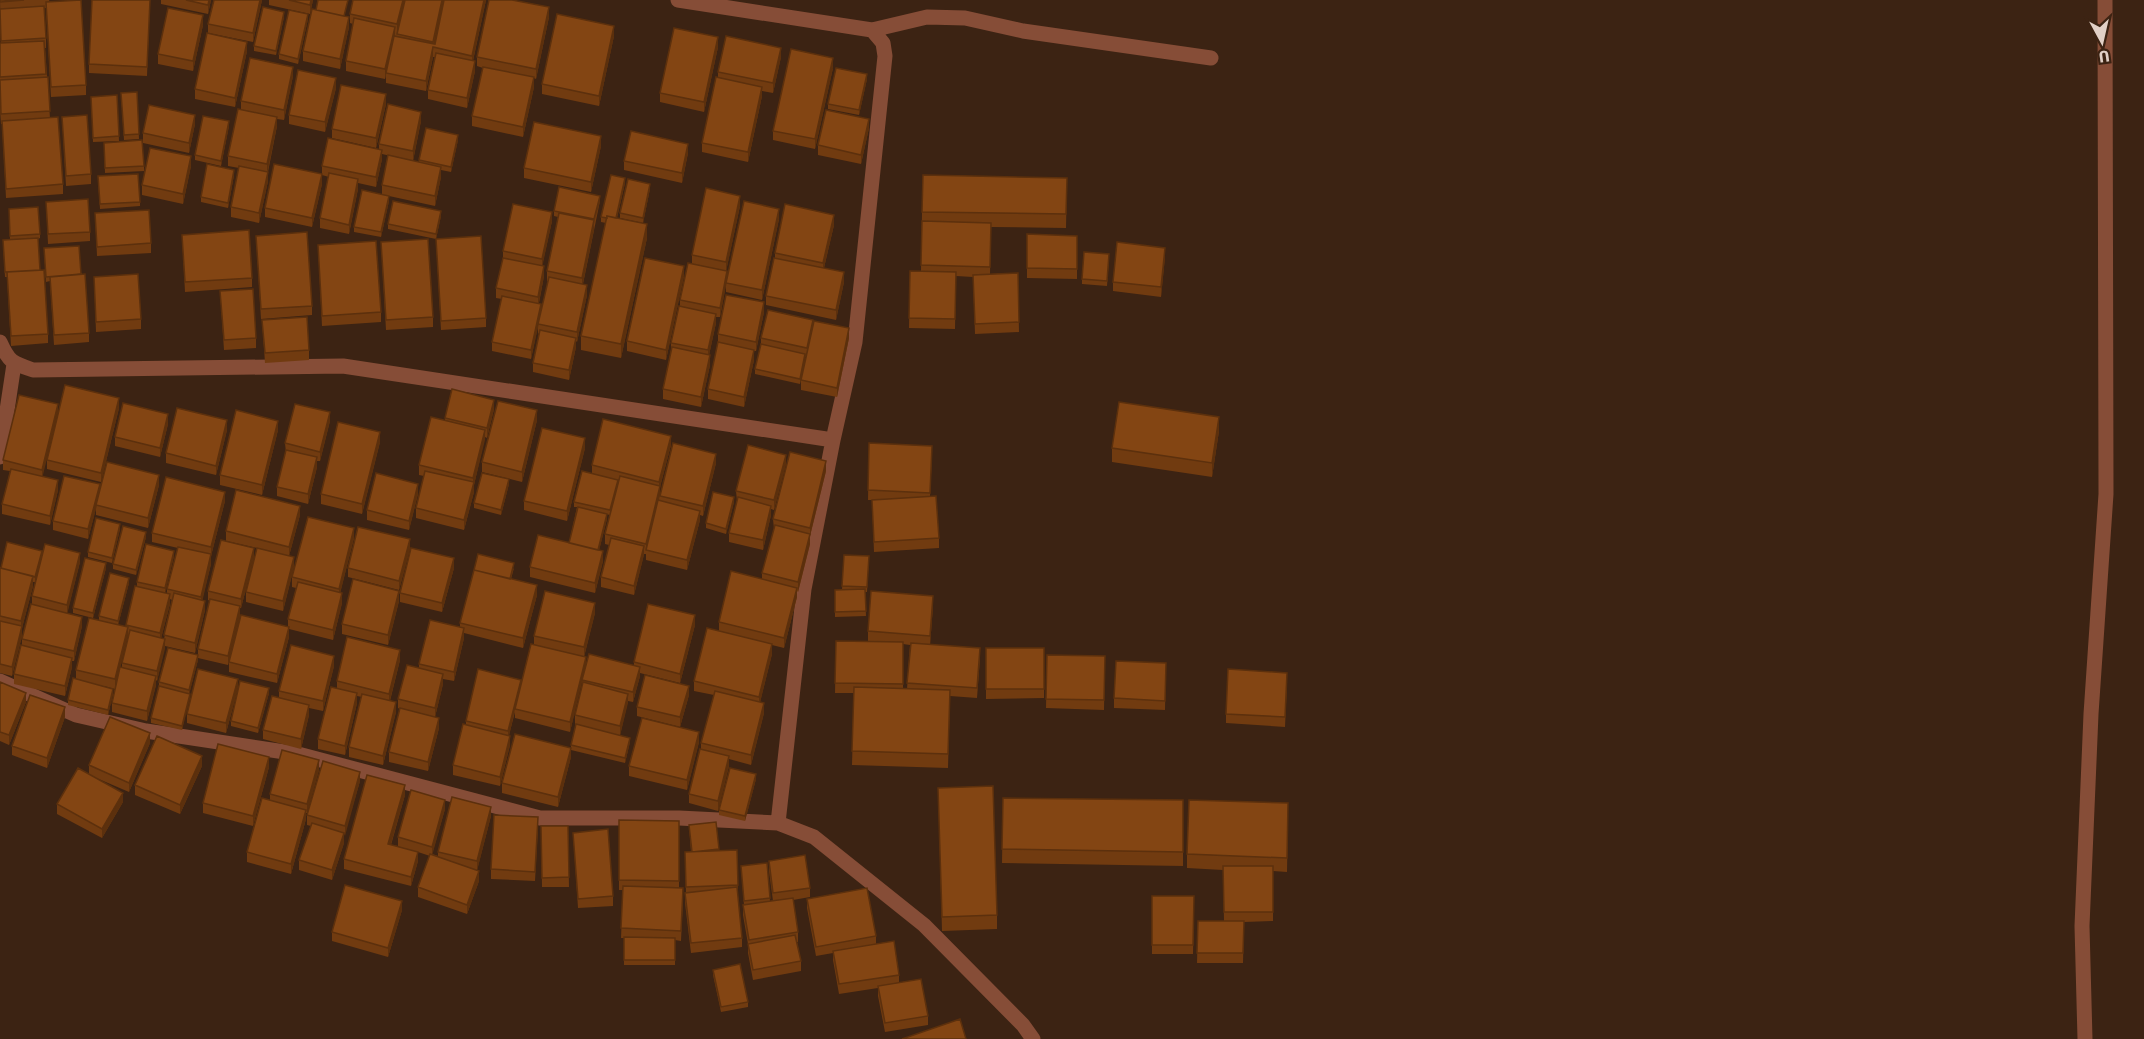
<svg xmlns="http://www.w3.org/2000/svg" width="2144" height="1039" viewBox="0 0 2144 1039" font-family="'Fira Sans',sans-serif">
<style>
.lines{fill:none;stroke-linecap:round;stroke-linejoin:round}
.street{stroke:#864d37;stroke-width:15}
.wall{fill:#713b10;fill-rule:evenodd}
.shaded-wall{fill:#5c300d}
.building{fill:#834513;stroke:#5c300d;stroke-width:1.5}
</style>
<rect width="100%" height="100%" fill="#3c2313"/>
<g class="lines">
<path class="street" d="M 678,0 L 872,30 L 883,43 L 885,56 L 855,342 L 833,440 L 804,589 L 778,823
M 872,30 L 927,17 L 965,18 L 1023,31 L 1211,58
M 0,342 C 9,362 12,363 33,370 L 343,366 L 833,440
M 0,457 L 14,364
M 0,681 L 76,715 L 146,731 L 298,754 L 540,818 L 679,818 L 778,823 L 814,837 L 924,925 L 1023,1025 L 1033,1039
M 2085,1039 L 2082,926 L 2091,714 L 2106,494 L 2105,0"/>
</g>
<path class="wall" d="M 0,0 L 49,0 L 86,85 L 86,95 L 51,97 L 46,8 L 44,8 L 46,38 L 46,48 L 45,48 L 50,118 L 63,184 L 63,194 L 6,198 L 2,124 L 1,124 L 0,110 L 0,43 L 1,43 Z
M 150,0 L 147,76 L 89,73 L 89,64 Z
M 161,0 L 211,0 L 208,14 L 161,4 Z
M 262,0 L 253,42 L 208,33 L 208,24 Z
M 269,0 L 313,0 L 310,14 L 269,5 Z
M 486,0 L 473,61 L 475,71 L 467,108 L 428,99 L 428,90 L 435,57 L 433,57 L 426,91 L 386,83 L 386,74 L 385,79 L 346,71 L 346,61 L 353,24 L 350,23 L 350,14 Z
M 316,10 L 345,16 L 349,27 L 340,69 L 303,61 L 303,51 Z
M 284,17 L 276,55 L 254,51 L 254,46 Z
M 549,17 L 536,79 L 534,78 L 534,87 L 523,137 L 472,126 L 472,116 L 483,68 L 477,66 L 477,57 Z
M 308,19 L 298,64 L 279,59 L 279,54 Z
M 203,25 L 193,71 L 158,64 L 158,54 Z
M 614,36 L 599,106 L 542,94 L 542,84 Z
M 718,47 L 704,112 L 660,102 L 660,93 Z
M 247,51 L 235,107 L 195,99 L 195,89 Z
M 781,57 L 773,93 L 762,91 L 762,96 L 748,162 L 702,152 L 702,143 L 718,77 L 718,72 Z
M 833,68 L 815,149 L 773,140 L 773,131 Z
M 293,76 L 284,120 L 277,119 L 277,126 L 268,172 L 268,181 L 259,223 L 231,217 L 231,207 L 239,168 L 228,166 L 228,156 L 241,109 L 241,101 Z
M 867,79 L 859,115 L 828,109 L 828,104 Z
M 336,88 L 325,132 L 289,124 L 289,115 Z
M 137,92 L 139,139 L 124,140 L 121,93 Z
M 117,95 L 119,141 L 93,142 L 91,97 Z
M 386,104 L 376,148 L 332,138 L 332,129 Z
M 62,117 L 91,174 L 91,184 L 66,186 Z
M 421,121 L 413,161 L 382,154 L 382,159 L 376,187 L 358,183 L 358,189 L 349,234 L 320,228 L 320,218 L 329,177 L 322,175 L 322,184 L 312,227 L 265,217 L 265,208 L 322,174 L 322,166 L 379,149 L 379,144 Z
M 195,124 L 189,153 L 143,143 L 143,133 Z
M 229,126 L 221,166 L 195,160 L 195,155 Z
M 869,128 L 861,164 L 818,155 L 818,145 Z
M 458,140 L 451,172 L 441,170 L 441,177 L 435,206 L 389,196 L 389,201 L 381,237 L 354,232 L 354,227 L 382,194 L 382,185 L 419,162 L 419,160 Z
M 104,143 L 144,166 L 144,171 L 105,173 Z
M 601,146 L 591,192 L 524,178 L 524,168 Z
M 688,153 L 682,183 L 624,170 L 624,161 Z
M 191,166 L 183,204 L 142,195 L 142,185 Z
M 234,175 L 228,208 L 201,202 L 201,197 Z
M 1067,178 L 1066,228 L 991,227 L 990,274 L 1018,273 L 1019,332 L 975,334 L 973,277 L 956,276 L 955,329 L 909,328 L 910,271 L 921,271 L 922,212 Z
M 98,181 L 140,202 L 140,206 L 100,209 Z
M 625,183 L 617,218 L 647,238 L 621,358 L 581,350 L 581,336 L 606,223 L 601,222 L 601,217 Z
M 650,189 L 643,223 L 620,218 L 620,213 Z
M 600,201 L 583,284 L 587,295 L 577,342 L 576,341 L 576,347 L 569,380 L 533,372 L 533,363 L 539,334 L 538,333 L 538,326 L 531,359 L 492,351 L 492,342 L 502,299 L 496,298 L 496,288 L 503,258 L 503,251 L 552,221 L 542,266 L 544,276 L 539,303 L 541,312 L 548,281 L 547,281 L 547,271 L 558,217 L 554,216 L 554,211 Z
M 46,202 L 90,232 L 90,241 L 48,244 Z
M 740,206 L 726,271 L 727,280 L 779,219 L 762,300 L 726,292 L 726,284 L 720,317 L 716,317 L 716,323 L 709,355 L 710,365 L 701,407 L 663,399 L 663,389 L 671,350 L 671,343 L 680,306 L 680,300 L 692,264 L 692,255 Z
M 9,209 L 40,234 L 40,238 L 38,239 L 40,270 L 48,334 L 48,343 L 11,346 L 7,277 L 5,277 L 3,245 L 10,239 Z
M 95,213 L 151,243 L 151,253 L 97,256 Z
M 441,216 L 436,239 L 388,229 L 388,224 Z
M 834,225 L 824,268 L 844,282 L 836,320 L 766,305 L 766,296 L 775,258 L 775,253 Z
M 1027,234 L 1077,236 L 1077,279 L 1027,278 Z
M 182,235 L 252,278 L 252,287 L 185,292 Z
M 256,236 L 312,306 L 312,315 L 261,319 Z
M 436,239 L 486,318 L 486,327 L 441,330 Z
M 381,242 L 433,317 L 433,327 L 386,330 Z
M 318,245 L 381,312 L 381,322 L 322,326 Z
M 44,248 L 81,274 L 89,333 L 89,342 L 54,345 L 50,281 L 46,282 Z
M 1165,257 L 1161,297 L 1113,291 L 1113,282 Z
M 1109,259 L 1107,286 L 1082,284 L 1082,279 Z
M 684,276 L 666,360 L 627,351 L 627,341 Z
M 94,277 L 141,319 L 141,329 L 96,332 Z
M 220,291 L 256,338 L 256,348 L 224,350 Z
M 764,312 L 756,351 L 754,351 L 754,360 L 744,407 L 708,399 L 708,389 L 718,342 L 718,334 Z
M 262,320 L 309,350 L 309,360 L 265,363 Z
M 813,327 L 849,338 L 837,397 L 801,390 L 801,380 L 806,357 L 805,357 L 800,384 L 755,374 L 755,369 L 761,345 L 761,338 Z
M 58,404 L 42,477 L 58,490 L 50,525 L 2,514 L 2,504 L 10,471 L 3,470 L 3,460 Z
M 119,408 L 101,482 L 47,469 L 47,460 Z
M 494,409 L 487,438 L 485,437 L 474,485 L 474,492 L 464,530 L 416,518 L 416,508 L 424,476 L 419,475 L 419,465 L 445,421 L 445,418 Z
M 537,420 L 522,482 L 482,472 L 482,462 Z
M 330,421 L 320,461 L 317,461 L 317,467 L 308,504 L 277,496 L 277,487 L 286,453 L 285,443 Z
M 168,424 L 160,457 L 115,446 L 115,437 Z
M 227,430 L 216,475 L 166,463 L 166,453 Z
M 278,430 L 262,495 L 220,485 L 220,475 Z
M 1219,431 L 1212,477 L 1112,462 L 1112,448 Z
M 380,442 L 362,514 L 321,504 L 321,494 Z
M 869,443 L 932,456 L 930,496 L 939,538 L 939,548 L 874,552 L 872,500 L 868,500 Z
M 671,445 L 660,487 L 660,493 L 716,463 L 703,516 L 700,515 L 700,520 L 687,570 L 646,560 L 646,554 L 644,554 L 634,595 L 601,587 L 601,577 L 609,545 L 605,544 L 605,534 L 619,481 L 618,481 L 610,515 L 601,513 L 607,519 L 599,550 L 603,561 L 595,593 L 530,577 L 530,567 L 569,543 L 577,507 L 574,507 L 574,502 L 592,473 L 592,465 Z
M 585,448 L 567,521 L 524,510 L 524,501 Z
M 786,464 L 774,510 L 771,509 L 771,515 L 763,550 L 729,542 L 729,533 L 737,501 L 736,491 Z
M 826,471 L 810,536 L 810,544 L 798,592 L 797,591 L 797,597 L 784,648 L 772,645 L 772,654 L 760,702 L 764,713 L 751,765 L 729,759 L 729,766 L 718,811 L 689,803 L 689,794 L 701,750 L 701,743 L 714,695 L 694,691 L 694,681 L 719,631 L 719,622 L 762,579 L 762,573 L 774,529 L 773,519 Z
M 509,484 L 501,515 L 474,508 L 474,503 Z
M 159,485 L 148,528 L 96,515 L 96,508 L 88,539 L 53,530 L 53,521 L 100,491 Z
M 418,494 L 409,530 L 367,520 L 367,510 Z
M 225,501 L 211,556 L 211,564 L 202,600 L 205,610 L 195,653 L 165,646 L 157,681 L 156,680 L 156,685 L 147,721 L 112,712 L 112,703 L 115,689 L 104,686 L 113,694 L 108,715 L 68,705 L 68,700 L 76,679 L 76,670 L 99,621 L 99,616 L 129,583 L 118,625 L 126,627 L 137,586 L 137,582 L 174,556 L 165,593 L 167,593 L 167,589 L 178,548 L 152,542 L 152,533 ZM 170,599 L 172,600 L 164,639 L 161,638 L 170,604 ZM 128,635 L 129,635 L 122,663 L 122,667 L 120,667 Z
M 734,502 L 726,534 L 706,528 L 706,523 Z
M 300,515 L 289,556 L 294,567 L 283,611 L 246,602 L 246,592 L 257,548 L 226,541 L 226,531 Z
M 120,529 L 112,563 L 88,557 L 88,552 Z
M 146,537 L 136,575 L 113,569 L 113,564 Z
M 354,538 L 340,593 L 342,603 L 333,640 L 289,629 L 289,637 L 277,683 L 229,672 L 229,662 L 288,627 L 288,619 L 296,588 L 292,587 L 292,577 Z
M 410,549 L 399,590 L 348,577 L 348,568 Z
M 42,551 L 35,582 L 33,582 L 33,586 L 22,628 L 22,636 L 12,676 L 0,673 L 0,568 Z
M 844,555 L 869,556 L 867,592 L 865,592 L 866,616 L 835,617 L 835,590 L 842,590 Z
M 254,558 L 241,608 L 240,608 L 240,616 L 228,665 L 198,658 L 198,649 L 210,601 L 208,600 L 208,591 Z
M 80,562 L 67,613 L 82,626 L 74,661 L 72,661 L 72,667 L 65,696 L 14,684 L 14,674 L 22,645 L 22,639 L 32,604 L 32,596 Z
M 106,568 L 93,618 L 73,613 L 73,608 Z
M 454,568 L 442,612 L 400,602 L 400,593 Z
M 514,568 L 511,579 L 537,595 L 523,648 L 464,633 L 464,638 L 454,681 L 443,679 L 443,684 L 435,717 L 439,728 L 428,771 L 389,762 L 389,752 L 400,709 L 398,708 L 398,699 L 419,668 L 419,664 L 460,628 L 460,623 Z
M 399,601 L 388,645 L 342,634 L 342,624 Z
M 933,606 L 930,645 L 980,658 L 977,698 L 950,696 L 948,768 L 852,765 L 854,693 L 835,693 L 836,641 L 868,641 L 868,631 ZM 903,644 L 910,645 L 907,689 L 903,688 Z
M 595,613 L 584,657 L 586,667 L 634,665 L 634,662 L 695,625 L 680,683 L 640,673 L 640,676 L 633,702 L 628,701 L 620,735 L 630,742 L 625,763 L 571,750 L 571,745 L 576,725 L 575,725 L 575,715 L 582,686 L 582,680 L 570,732 L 515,718 L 515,712 L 509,735 L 510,745 L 500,786 L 453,775 L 453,765 L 466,725 L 466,721 L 521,685 L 534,644 L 534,636 Z
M 986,648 L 1044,648 L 1044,698 L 986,699 Z
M 1047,655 L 1105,656 L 1104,710 L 1046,708 Z
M 198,660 L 189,694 L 182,730 L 151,723 L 151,718 L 159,686 L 159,682 Z
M 400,660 L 390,701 L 396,712 L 383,765 L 349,757 L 349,747 L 362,697 L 357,696 L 357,703 L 345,755 L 318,749 L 318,739 L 337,688 L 337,681 Z
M 1166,663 L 1165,710 L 1114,708 L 1114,698 Z
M 334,666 L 323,711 L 309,708 L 309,715 L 301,749 L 263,739 L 263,730 L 279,698 L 279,691 Z
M 0,682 L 26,702 L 9,745 L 0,741 Z
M 1287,683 L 1285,727 L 1226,723 L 1226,714 Z
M 238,688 L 226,733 L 187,723 L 187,714 Z
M 269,693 L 258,733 L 231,726 L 231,721 Z
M 689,695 L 680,727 L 637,716 L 637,707 Z
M 65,717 L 47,768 L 12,755 L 12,746 Z
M 699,742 L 687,790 L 629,776 L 629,766 Z
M 150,743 L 129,792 L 94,777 L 123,802 L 102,838 L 57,814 L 57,804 L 89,774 L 89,765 Z
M 571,757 L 558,807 L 502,793 L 502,783 Z
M 202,766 L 180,814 L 135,795 L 135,785 Z
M 269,767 L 253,826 L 203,813 L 203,803 Z
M 319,770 L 307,813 L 306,813 L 306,819 L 291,874 L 247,862 L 247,852 L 270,800 L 270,794 Z
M 756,779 L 745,821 L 719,815 L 719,810 Z
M 360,781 L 344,836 L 344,843 L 332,880 L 299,870 L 299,860 L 311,826 L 307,825 L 307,815 Z
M 938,788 L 997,915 L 997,929 L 942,931 Z
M 405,795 L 391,845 L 398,846 L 398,837 L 445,809 L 432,854 L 438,856 L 438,852 L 491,816 L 477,870 L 479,881 L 467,914 L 418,897 L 418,887 L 430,856 L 418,852 L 418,861 L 411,886 L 344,869 L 344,859 Z
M 1003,798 L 1183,800 L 1183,866 L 1002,863 Z
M 1288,817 L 1287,872 L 1273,871 L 1273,921 L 1244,922 L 1243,963 L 1197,963 L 1198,921 L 1224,921 L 1223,870 L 1187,868 L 1187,854 Z
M 619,820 L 679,821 L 679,888 L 683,898 L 681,941 L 675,940 L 675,965 L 624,965 L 624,938 L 621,938 L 623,890 L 619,890 Z
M 716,822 L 719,851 L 737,850 L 738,895 L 742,938 L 742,947 L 691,953 L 685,903 L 685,893 L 686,893 L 685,852 L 691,852 L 689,825 Z
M 541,826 L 568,826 L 569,887 L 542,887 Z
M 538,827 L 535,881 L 491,879 L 491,869 Z
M 573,833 L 613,896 L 613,906 L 578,908 Z
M 769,861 L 810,888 L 810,897 L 793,900 L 798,932 L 798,942 L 797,942 L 801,961 L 801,971 L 753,980 L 748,953 L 748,944 L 743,915 L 743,905 L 744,905 L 741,866 L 767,863 L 770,901 L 773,901 L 769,871 Z
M 1152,896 L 1194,896 L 1193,954 L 1152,954 Z
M 807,899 L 876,936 L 876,944 L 899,975 L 899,983 L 928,1016 L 928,1025 L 885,1032 L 878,996 L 878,988 L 839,994 L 833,960 L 833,953 L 816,956 L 807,908 Z
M 402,910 L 388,957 L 332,941 L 332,932 Z
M 713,970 L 748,1002 L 748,1007 L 721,1012 L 713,975 Z"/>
<path class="shaded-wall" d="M 209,0 L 211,0 L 208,14 L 208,5 Z
M 260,0 L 262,0 L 253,42 L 253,33 Z
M 311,0 L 313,0 L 310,14 L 310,5 Z
M 403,0 L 405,0 L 397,33 L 397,24 Z
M 442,0 L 444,0 L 434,47 L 433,47 L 433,57 L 426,91 L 426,81 Z
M 484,0 L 486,0 L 472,65 L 472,56 Z
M 549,7 L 549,17 L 536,79 L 536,69 Z
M 284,12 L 284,17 L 276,55 L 276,51 Z
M 308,14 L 308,19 L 298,64 L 298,59 Z
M 203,15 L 203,25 L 193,71 L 193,61 Z
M 349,17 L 349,27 L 340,69 L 340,59 Z
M 614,26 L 614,36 L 599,106 L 599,96 Z
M 395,27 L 395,37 L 385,79 L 385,69 Z
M 718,37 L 718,47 L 704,112 L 704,102 Z
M 247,42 L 247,51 L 235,107 L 235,98 Z
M 781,48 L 781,57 L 773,93 L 773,83 Z
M 833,58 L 833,68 L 815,149 L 815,139 Z
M 475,61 L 475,71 L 467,108 L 467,98 Z
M 293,67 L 293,76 L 284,120 L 284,110 Z
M 867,74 L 867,79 L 859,115 L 859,110 Z
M 534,77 L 534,87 L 523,137 L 523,127 Z
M 336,78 L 336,88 L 325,132 L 325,122 Z
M 762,87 L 762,96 L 748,162 L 748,152 Z
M 386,94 L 386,104 L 376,148 L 376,138 Z
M 421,112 L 421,121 L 413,161 L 413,151 Z
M 195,115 L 195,124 L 189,153 L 189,143 Z
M 277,117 L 277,126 L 267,174 L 267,164 Z
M 869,119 L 869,128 L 861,164 L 861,155 Z
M 229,121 L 229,126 L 221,166 L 221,161 Z
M 458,135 L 458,140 L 451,172 L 451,167 Z
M 601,136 L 601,146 L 591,192 L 591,182 Z
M 688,144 L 688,153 L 682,183 L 682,173 Z
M 382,150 L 382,159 L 376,187 L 376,177 Z
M 191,156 L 191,166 L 183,204 L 183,194 Z
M 441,167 L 441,177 L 435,206 L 435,196 Z
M 234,170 L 234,175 L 228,208 L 228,203 Z
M 268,172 L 268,181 L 259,223 L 259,213 Z
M 322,174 L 322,184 L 312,227 L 312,218 Z
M 625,178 L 625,183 L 615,225 L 615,220 Z
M 358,179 L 358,189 L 349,234 L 349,225 Z
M 650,184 L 650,189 L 643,223 L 643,218 Z
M 389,196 L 389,201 L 381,237 L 381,232 Z
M 600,196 L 600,201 L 594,223 L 594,230 L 582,288 L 582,278 Z
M 740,196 L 740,206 L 726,272 L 726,262 Z
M 779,209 L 779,219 L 762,300 L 762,290 Z
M 441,211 L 441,216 L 436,239 L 436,234 Z
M 552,212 L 552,221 L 542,268 L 542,259 Z
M 834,215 L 834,225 L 823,272 L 823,263 Z
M 647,224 L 647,238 L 621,358 L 621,344 Z
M 1165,248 L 1165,257 L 1161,297 L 1161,287 Z
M 544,266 L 544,276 L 538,307 L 538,297 Z
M 684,266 L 684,276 L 666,360 L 666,350 Z
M 727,271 L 727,281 L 720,317 L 720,308 Z
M 844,272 L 844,282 L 836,320 L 836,310 Z
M 587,285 L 587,295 L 577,342 L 577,332 Z
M 764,302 L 764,312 L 756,351 L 756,342 Z
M 541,304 L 541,314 L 531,359 L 531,350 Z
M 716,314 L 716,323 L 708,360 L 708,350 Z
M 813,320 L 813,330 L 807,358 L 807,348 Z
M 849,328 L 849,338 L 837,397 L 837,388 Z
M 576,338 L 576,347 L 569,380 L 569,370 Z
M 754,350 L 754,360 L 744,407 L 744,397 Z
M 805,354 L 805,359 L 800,384 L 800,379 Z
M 710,355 L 710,365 L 701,407 L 701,397 Z
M 119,398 L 119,408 L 101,482 L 101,473 Z
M 494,400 L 494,409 L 487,438 L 487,428 Z
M 58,404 L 58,414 L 42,479 L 42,470 Z
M 537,410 L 537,420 L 522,482 L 522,472 Z
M 330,412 L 330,421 L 320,461 L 320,452 Z
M 168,414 L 168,424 L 160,457 L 160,448 Z
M 1219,417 L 1219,431 L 1212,477 L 1212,463 Z
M 227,420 L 227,430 L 216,475 L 216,466 Z
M 278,421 L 278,430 L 262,495 L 262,485 Z
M 485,430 L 485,440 L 474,485 L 474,492 L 464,530 L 464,520 L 473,485 L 473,478 Z
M 380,432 L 380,442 L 362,514 L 362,504 Z
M 671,436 L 671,445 L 660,487 L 660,495 L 647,551 L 646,550 L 646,544 L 659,490 L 659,482 Z
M 585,438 L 585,448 L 567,521 L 567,511 Z
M 716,454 L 716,463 L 703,516 L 703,506 Z
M 786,455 L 786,464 L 774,510 L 774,500 Z
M 317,457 L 317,467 L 308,504 L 308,494 Z
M 826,461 L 826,471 L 810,536 L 810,544 L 798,592 L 798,582 L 810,536 L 810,528 Z
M 159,475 L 159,485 L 148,528 L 148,518 Z
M 509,479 L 509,484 L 501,515 L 501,510 Z
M 58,480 L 58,490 L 50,525 L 50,516 Z
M 618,480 L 618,485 L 610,515 L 610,510 Z
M 100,484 L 100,494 L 88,539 L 88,529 Z
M 418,484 L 418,494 L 409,530 L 409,521 Z
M 225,492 L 225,501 L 211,556 L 211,547 Z
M 734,497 L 734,502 L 726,534 L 726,529 Z
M 300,506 L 300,515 L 289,556 L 289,547 Z
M 771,506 L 771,515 L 763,550 L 763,540 Z
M 700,511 L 700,520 L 687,570 L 687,560 Z
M 607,514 L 607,519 L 598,555 L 598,550 Z
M 120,524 L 120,529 L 112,563 L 112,558 Z
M 354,528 L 354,538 L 339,598 L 339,589 Z
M 146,532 L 146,537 L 136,575 L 136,570 Z
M 410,539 L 410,549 L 399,590 L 399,581 Z
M 644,546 L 644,555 L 634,595 L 634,586 Z
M 254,548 L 254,558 L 241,608 L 241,599 Z
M 42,551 L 42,556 L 35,582 L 35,577 Z
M 174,551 L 174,556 L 165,593 L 165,588 Z
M 603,551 L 603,561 L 595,593 L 595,583 Z
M 80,553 L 80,562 L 67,615 L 67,605 Z
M 211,554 L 211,564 L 201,607 L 201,597 Z
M 294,557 L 294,567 L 283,611 L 283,601 Z
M 454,558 L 454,568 L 442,612 L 442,603 Z
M 106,563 L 106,568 L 93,618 L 93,613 Z
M 33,576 L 33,586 L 22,628 L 22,636 L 12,676 L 12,667 L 21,629 L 21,621 Z
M 129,578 L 129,583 L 118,625 L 118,621 Z
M 537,585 L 537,595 L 523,648 L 523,638 Z
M 797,588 L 797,597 L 784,648 L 784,638 Z
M 399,591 L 399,601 L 388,645 L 388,635 Z
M 342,593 L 342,603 L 333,640 L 333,630 Z
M 170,594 L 170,604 L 160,643 L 160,633 Z
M 933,596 L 933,606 L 930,646 L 930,636 Z
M 205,601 L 205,610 L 195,653 L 195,643 Z
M 595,603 L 595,613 L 584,657 L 584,647 Z
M 240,606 L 240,616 L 228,665 L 228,656 Z
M 695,615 L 695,625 L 680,683 L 680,674 Z
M 82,617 L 82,626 L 74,661 L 74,651 Z
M 128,627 L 128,637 L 115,689 L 115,679 Z
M 289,627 L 289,637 L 277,683 L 277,674 Z
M 464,628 L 464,638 L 454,681 L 454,672 Z
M 165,639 L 165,649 L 157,681 L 157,671 Z
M 772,644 L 772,654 L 759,707 L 759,697 Z
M 400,650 L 400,660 L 389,704 L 389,694 Z
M 198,655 L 198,660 L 189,695 L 189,690 Z
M 334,656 L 334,666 L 323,711 L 323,701 Z
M 586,657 L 586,667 L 570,732 L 570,722 Z
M 72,658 L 72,667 L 65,696 L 65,686 Z
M 640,667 L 640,676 L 633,702 L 633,692 Z
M 443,674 L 443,684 L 435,717 L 435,708 Z
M 156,676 L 156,685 L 147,721 L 147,711 Z
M 238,679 L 238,688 L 226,733 L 226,723 Z
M 521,680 L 521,689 L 515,709 L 508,741 L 508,731 Z
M 689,686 L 689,695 L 680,727 L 680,717 Z
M 269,688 L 269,693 L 258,733 L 258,728 Z
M 113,689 L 113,694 L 108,715 L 108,710 Z
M 26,693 L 26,702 L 9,745 L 9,735 Z
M 357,693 L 357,703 L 345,755 L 345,746 Z
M 190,694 L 190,699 L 182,730 L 182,726 Z
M 628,694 L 628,703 L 620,736 L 620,726 Z
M 396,702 L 396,712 L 383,765 L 383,756 Z
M 764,703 L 764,713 L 751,765 L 751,755 Z
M 309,705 L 309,715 L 301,749 L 301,739 Z
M 65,707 L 65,717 L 47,768 L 47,758 Z
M 439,718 L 439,728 L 428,771 L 428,762 Z
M 699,732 L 699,742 L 687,790 L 687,780 Z
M 150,733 L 150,743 L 129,792 L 129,783 Z
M 510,736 L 510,745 L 500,786 L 500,777 Z
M 630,738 L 630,742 L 625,763 L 625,758 Z
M 571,748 L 571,757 L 558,807 L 558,797 Z
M 202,756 L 202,766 L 180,814 L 180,805 Z
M 729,756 L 729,766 L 718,811 L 718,801 Z
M 269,757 L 269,767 L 253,826 L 253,816 Z
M 319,760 L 319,770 L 307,813 L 307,804 Z
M 360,772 L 360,781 L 345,836 L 345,826 Z
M 756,774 L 756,779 L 745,821 L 745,816 Z
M 405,785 L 405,795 L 388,854 L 388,844 Z
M 123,793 L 123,802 L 102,838 L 102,829 Z
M 445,800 L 445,809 L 432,856 L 432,847 Z
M 491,807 L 491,816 L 477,871 L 477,861 Z
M 306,810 L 306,819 L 291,874 L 291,864 Z
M 344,833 L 344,843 L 332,880 L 332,870 Z
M 418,852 L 418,861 L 411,886 L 411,877 Z
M 479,871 L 479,881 L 467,914 L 467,905 Z
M 402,901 L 402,910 L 388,957 L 388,948 Z"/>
<path class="building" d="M 0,0 L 24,0 L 0,2 Z
M 81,0 L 86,85 L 51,87 L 46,2 Z
M 92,0 L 150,0 L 147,67 L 89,64 Z
M 186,0 L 209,0 L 208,5 Z
M 214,0 L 260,0 L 253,33 L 208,24 Z
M 289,0 L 311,0 L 310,5 Z
M 318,0 L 348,0 L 344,16 L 316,10 Z
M 353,0 L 403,0 L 397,24 L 350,14 Z
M 405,0 L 442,0 L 433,42 L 397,34 Z
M 444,0 L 484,0 L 472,56 L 433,47 L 426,81 L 386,73 L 394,36 L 435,44 Z
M 489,0 L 512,0 L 549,7 L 536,69 L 477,57 Z
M 44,6 L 46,38 L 1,41 L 0,9 Z
M 263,7 L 284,12 L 276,51 L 254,46 Z
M 168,8 L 203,15 L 193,61 L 158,54 Z
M 312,9 L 349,17 L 340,59 L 303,51 Z
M 289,10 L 308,14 L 298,59 L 279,54 Z
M 557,14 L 614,26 L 599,96 L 542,84 Z
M 354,18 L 395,27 L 385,69 L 346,61 Z
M 674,28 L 718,37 L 704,102 L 660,93 Z
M 207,33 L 247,42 L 235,98 L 195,89 Z
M 726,36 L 781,48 L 773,83 L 718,72 Z
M 44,41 L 46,74 L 0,77 L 0,43 Z
M 791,49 L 833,58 L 815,139 L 773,131 Z
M 436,53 L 475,61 L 467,98 L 428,90 Z
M 250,58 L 293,67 L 284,110 L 241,101 Z
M 483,67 L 534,77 L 523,127 L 472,116 Z
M 836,68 L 867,74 L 859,110 L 828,104 Z
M 298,70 L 336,78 L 325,122 L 289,115 Z
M 48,77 L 50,111 L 1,114 L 0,80 Z
M 716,77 L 762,87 L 748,152 L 702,143 Z
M 341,85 L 386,94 L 376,138 L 332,129 Z
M 137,92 L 139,134 L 124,135 L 121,93 Z
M 117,95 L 119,136 L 93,138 L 91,97 Z
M 388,104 L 421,112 L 413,151 L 379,144 Z
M 149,105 L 195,115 L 189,143 L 143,133 Z
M 238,109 L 277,117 L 267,164 L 228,156 Z
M 826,110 L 869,119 L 861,155 L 818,145 Z
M 87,115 L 91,174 L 66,176 L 62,117 Z
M 203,116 L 229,121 L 221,161 L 195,155 Z
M 58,117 L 63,184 L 6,189 L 2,121 Z
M 534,122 L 601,136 L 591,182 L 524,168 Z
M 426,128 L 458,135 L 451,167 L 419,160 Z
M 631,131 L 688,144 L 682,173 L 624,161 Z
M 328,138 L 382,150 L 376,177 L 322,166 Z
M 142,140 L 144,166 L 105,168 L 104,143 Z
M 150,148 L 191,156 L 183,194 L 142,185 Z
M 388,155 L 441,167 L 435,196 L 382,185 Z
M 207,164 L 234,170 L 228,203 L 201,197 Z
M 274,164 L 322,174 L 312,218 L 265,208 Z
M 239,166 L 268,172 L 259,213 L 231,207 Z
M 329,173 L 358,179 L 349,225 L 320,218 Z
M 138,174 L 140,202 L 100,204 L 98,176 Z
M 611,175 L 625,178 L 616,218 L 607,216 L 607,218 L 601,217 Z
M 923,175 L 1067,178 L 1066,214 L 922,212 Z
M 628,179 L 650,184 L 643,218 L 620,213 Z
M 559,187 L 600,196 L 594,219 L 554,211 Z
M 706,188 L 740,196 L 726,262 L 692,255 Z
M 362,190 L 389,196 L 381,232 L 354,227 Z
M 88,199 L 90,232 L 48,234 L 46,202 Z
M 393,201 L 441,211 L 436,234 L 388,224 Z
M 744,201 L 779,209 L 762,290 L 726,283 Z
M 513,204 L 552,212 L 542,259 L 503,251 Z
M 785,204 L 834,215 L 823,263 L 775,253 Z
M 38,207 L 40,234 L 10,236 L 9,209 Z
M 149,210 L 151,243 L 97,247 L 95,213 Z
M 559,213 L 594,220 L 582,278 L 547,271 Z
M 607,216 L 647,224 L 621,344 L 581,336 Z
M 922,221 L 991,223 L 990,267 L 921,265 Z
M 249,230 L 252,278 L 185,282 L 182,235 Z
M 307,232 L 312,306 L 261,309 L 256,236 Z
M 1027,234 L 1077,236 L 1077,269 L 1027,268 Z
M 481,236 L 486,318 L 441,321 L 436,239 Z
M 38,238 L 40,270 L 5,272 L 3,240 Z
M 428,239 L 433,317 L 386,320 L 381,242 Z
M 376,241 L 381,312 L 322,316 L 318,245 Z
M 1117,242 L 1165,248 L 1161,287 L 1113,282 Z
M 79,246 L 81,274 L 46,277 L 44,248 Z
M 1084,252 L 1109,254 L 1107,281 L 1082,279 Z
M 503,258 L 544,266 L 538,297 L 496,288 Z
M 645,258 L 684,266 L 666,350 L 627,341 Z
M 774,258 L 844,272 L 836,310 L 766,296 Z
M 688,263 L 727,271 L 720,308 L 680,300 Z
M 44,270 L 48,334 L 11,336 L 7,272 Z
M 910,271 L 956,272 L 955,319 L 909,318 Z
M 1018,273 L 1019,322 L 975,324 L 973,275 Z
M 85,274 L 89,333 L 54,335 L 50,277 Z
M 138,274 L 141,319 L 96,322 L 94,277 Z
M 549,277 L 587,285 L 577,332 L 538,324 Z
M 253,289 L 256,338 L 224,340 L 220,291 Z
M 726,295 L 764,302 L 756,342 L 718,334 Z
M 502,296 L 541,304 L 531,350 L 492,342 Z
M 679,306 L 716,314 L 708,350 L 671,343 Z
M 768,310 L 813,320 L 807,348 L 761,338 Z
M 307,317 L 309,350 L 265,353 L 262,320 Z
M 814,321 L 849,328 L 837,388 L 801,380 Z
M 540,330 L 576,338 L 569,370 L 533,363 Z
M 718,342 L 754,350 L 744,397 L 708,389 Z
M 761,344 L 805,354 L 800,379 L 755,369 Z
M 672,347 L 710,355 L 701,397 L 663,389 Z
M 65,385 L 119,398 L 101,473 L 47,460 Z
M 452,389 L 494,400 L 487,428 L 445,418 Z
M 19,395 L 58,404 L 42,470 L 3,460 Z
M 498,401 L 537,410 L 522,472 L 482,462 Z
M 1119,402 L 1219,417 L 1212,463 L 1112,448 Z
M 123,403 L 168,414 L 160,448 L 115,437 Z
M 295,404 L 330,412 L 320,452 L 285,443 Z
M 177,408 L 227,420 L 216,466 L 166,453 Z
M 236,410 L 278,421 L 262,485 L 220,475 Z
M 431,417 L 485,430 L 473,478 L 419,465 Z
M 603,419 L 671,436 L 659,482 L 592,465 Z
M 338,422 L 380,432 L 362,504 L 321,494 Z
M 542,428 L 585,438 L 567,511 L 524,501 Z
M 673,443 L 716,454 L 703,506 L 660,496 Z
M 869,443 L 932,446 L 930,493 L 868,490 Z
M 748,445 L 786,455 L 774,500 L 736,491 Z
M 286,450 L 317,457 L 308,494 L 277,487 Z
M 790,452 L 826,461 L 810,528 L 773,519 Z
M 107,462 L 159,475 L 148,518 L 96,505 Z
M 11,469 L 58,480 L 50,516 L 2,504 Z
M 425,471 L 474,482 L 464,520 L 416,508 Z
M 582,471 L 618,480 L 610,510 L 574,502 Z
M 376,473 L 418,484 L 409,521 L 367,510 Z
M 482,473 L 509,479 L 501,510 L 474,503 Z
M 64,476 L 100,484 L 88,529 L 53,521 Z
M 620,476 L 660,486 L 646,544 L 605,534 Z
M 166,477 L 225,492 L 211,547 L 152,533 Z
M 236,490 L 300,506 L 289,547 L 226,531 Z
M 713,492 L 734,497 L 726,529 L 706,523 Z
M 936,496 L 939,538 L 874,542 L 872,500 Z
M 738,497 L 771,506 L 763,540 L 729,533 Z
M 658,500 L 700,511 L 687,560 L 646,550 Z
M 578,507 L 607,514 L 598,550 L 569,543 Z
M 308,517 L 354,528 L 339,589 L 292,577 Z
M 96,518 L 120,524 L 112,558 L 88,552 Z
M 775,525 L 810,534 L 798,582 L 762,573 Z
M 123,526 L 146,532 L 136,570 L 113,564 Z
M 358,527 L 410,539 L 399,581 L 348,568 Z
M 538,535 L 603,551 L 595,583 L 530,567 Z
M 611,538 L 644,546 L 634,586 L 601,577 Z
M 221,540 L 254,548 L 241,599 L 208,591 Z
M 7,542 L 42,551 L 35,577 L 1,568 Z
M 45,544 L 80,553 L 67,605 L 32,596 Z
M 146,544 L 174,551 L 165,588 L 137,582 Z
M 178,547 L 211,554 L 201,597 L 167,589 Z
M 257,548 L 294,557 L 283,601 L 246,592 Z
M 411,548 L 454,558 L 442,603 L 400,593 Z
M 478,554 L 514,563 L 510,579 L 474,570 Z
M 844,555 L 869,556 L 867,587 L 842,586 Z
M 85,558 L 106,563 L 93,613 L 73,608 Z
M 0,568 L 33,576 L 21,621 L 0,616 Z
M 474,570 L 537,585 L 523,638 L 460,623 Z
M 731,571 L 797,588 L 784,638 L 719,622 Z
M 110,573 L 129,578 L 118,621 L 99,616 Z
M 353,579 L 399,591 L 388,635 L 342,624 Z
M 298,582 L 342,593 L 333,630 L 288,619 Z
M 135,586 L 170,594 L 160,633 L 126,625 Z
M 865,589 L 866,611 L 835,612 L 835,590 Z
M 545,591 L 595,603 L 584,647 L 534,636 Z
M 871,591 L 933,596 L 930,636 L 868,631 Z
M 174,593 L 205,601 L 195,643 L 164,635 Z
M 210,599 L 240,606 L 228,656 L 198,649 Z
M 31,604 L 82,617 L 74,651 L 22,639 Z
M 648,604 L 695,615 L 680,674 L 634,662 Z
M 241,615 L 289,627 L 277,674 L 229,662 Z
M 89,618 L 128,627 L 115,679 L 76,670 Z
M 430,620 L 464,628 L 454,672 L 419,664 Z
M 0,621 L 22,626 L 12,667 L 0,664 Z
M 707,628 L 772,644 L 759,697 L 694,681 Z
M 130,630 L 165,639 L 157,671 L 122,663 Z
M 347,637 L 400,650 L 389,694 L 337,681 Z
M 836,641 L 903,642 L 903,684 L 835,683 Z
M 911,643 L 980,648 L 977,688 L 907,683 Z
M 531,644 L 586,657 L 570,722 L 515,709 Z
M 21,645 L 72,658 L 65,686 L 14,674 Z
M 291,645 L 334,656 L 323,701 L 279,691 Z
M 168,648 L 198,655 L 189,690 L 159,682 Z
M 986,648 L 1044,648 L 1044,689 L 986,689 Z
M 589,654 L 640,667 L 633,692 L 582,680 Z
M 1047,655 L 1105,656 L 1104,700 L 1046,699 Z
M 1116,661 L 1166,663 L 1165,701 L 1114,698 Z
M 407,665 L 443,674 L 435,708 L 398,699 Z
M 120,667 L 156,676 L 147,711 L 112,703 Z
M 198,669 L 238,679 L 226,723 L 187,714 Z
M 478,669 L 521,680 L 508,731 L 466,721 Z
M 1228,669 L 1287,673 L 1285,717 L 1226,714 Z
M 645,675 L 689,686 L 680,717 L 637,707 Z
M 73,678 L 113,689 L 108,710 L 68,700 Z
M 240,681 L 269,688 L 258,728 L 231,721 Z
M 0,682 L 26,693 L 9,735 L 0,732 Z
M 583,682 L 628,694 L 620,726 L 575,715 Z
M 159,686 L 190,694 L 182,726 L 151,718 Z
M 331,687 L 357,693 L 345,746 L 318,739 Z
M 854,687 L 950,690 L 948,754 L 852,751 Z
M 715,691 L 764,703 L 751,755 L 701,743 Z
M 362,694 L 396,702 L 383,756 L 349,747 Z
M 30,695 L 65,707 L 47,758 L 12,746 Z
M 272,696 L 309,705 L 301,739 L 263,730 Z
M 400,708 L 439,718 L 428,762 L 389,752 Z
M 110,717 L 150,733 L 129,783 L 89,765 Z
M 642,718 L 699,732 L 687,780 L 629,766 Z
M 463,724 L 510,736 L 500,777 L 453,765 Z
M 576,724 L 630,738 L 625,758 L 571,745 Z
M 515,734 L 571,748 L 558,797 L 502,783 Z
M 157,736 L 202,756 L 180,805 L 135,785 Z
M 218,744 L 269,757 L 253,816 L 203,803 Z
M 700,749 L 729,756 L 718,801 L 689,794 Z
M 282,750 L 319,760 L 307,804 L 270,794 Z
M 323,761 L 360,772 L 345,826 L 307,815 Z
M 78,768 L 123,793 L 102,829 L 57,804 Z
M 730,768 L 756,774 L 745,816 L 719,810 Z
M 367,775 L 405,785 L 388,844 L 418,852 L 411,877 L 344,859 Z
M 993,786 L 997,915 L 942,917 L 938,788 Z
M 411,790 L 445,800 L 432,847 L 398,837 Z
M 452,797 L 491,807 L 477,861 L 438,852 Z
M 262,798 L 306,810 L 291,864 L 247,852 Z
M 1003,798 L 1183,800 L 1183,852 L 1002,849 Z
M 1189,800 L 1288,803 L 1287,858 L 1187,854 Z
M 494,815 L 538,817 L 535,872 L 491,869 Z
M 619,820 L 679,821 L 679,881 L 619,880 Z
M 716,822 L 719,849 L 692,852 L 689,825 Z
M 312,823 L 344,833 L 332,870 L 299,860 Z
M 541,826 L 568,826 L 569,877 L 542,878 Z
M 608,829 L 613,896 L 578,899 L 573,833 Z
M 737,850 L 738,885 L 686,887 L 685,852 Z
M 430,854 L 479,871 L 467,905 L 418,887 Z
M 805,855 L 810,888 L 773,893 L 769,861 Z
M 767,863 L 770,898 L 744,901 L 741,866 Z
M 1223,866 L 1273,866 L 1273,912 L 1224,912 Z
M 345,885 L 402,901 L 388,948 L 332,932 Z
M 623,886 L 683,888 L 681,931 L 621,928 Z
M 737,887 L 742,938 L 691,943 L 685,893 Z
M 867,888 L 876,936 L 816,947 L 807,899 Z
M 1152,896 L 1194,896 L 1193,945 L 1152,945 Z
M 793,898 L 798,932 L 749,940 L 743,905 Z
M 1198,921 L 1244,921 L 1243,953 L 1197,953 Z
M 795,935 L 801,961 L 753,970 L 748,944 Z
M 624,937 L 675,938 L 675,960 L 624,960 Z
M 894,941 L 899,975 L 839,984 L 833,951 Z
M 740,964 L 748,1002 L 721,1007 L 713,970 Z
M 921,979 L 928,1016 L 885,1023 L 878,986 Z
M 960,1019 L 966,1039 L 902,1039 Z"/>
<g transform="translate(2102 42) rotate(172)" stroke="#3c2313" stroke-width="4.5" paint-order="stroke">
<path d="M0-4.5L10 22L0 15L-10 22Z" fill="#e1d0c6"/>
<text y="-9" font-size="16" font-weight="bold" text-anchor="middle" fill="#e1d0c6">U</text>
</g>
</svg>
